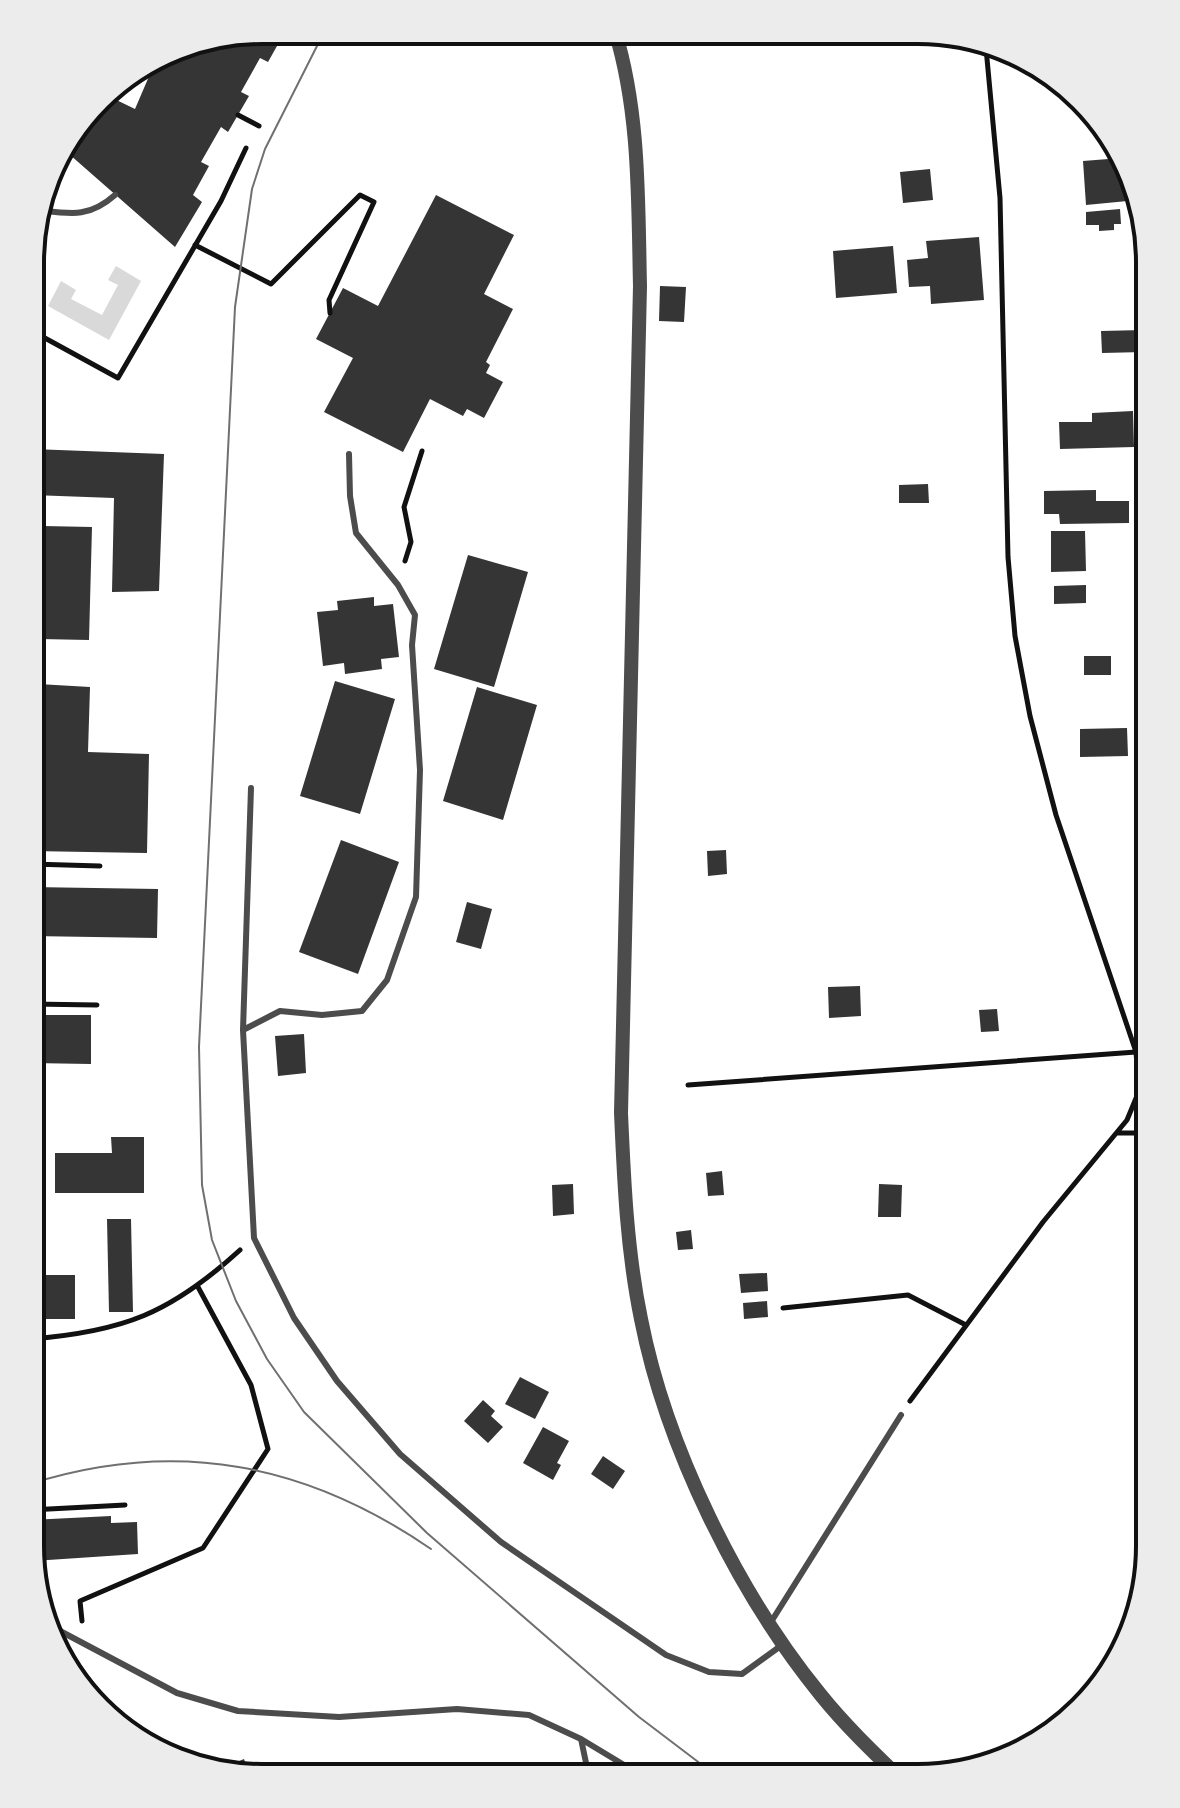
<svg xmlns="http://www.w3.org/2000/svg" width="1180" height="1808" viewBox="0 0 1180 1808" font-family="'Open Sans',sans-serif">
<style>
.water{fill:#d9d9d9}
.building{fill:#353535}
.lines{fill:none;stroke-linecap:round;stroke-linejoin:round}
.path{stroke:#111;stroke-width:5}
.service{stroke:#4c4c4c;stroke-width:6}
.tertiary{stroke:#4c4c4c;stroke-width:14}
.tram{stroke:#707070;stroke-width:2}
.rim{fill:none;stroke:#111;stroke-width:4}
</style>
<rect width="100%" height="100%" fill="#fff"/>
<path class="water" d="M 116,266 L 141,281 L 109,340 L 48,306 L 61,281 L 76,290 L 71,299 L 102,315 L 118,285 L 108,280 Z"/>
<path class="building" d="M 262,30 L 286,30 L 268,62 L 260,58 L 241,92 L 249,96 L 228,132 L 221,127 L 201,162 L 209,166 L 193,195 L 202,202 L 175,247 L 61,147 L 104,94 L 135,109 L 156,60 L 187,42 Z
M 1121,158 L 1132,173 L 1138,200 L 1086,205 L 1083,161 Z
M 930,169 L 933,200 L 903,203 L 900,172 Z
M 436,195 L 514,235 L 484,294 L 513,309 L 486,362 L 490,365 L 486,373 L 503,382 L 484,418 L 467,409 L 463,416 L 430,399 L 403,452 L 324,412 L 353,358 L 316,339 L 343,288 L 378,306 Z
M 1120,209 L 1121,224 L 1114,224 L 1114,230 L 1099,231 L 1099,225 L 1086,225 L 1086,212 Z
M 979,237 L 984,300 L 931,304 L 930,286 L 909,287 L 907,260 L 928,258 L 926,241 Z
M 893,246 L 897,293 L 836,298 L 833,251 Z
M 660,286 L 686,287 L 684,322 L 659,321 Z
M 1143,330 L 1144,352 L 1102,353 L 1101,331 Z
M 1133,411 L 1134,447 L 1060,449 L 1059,422 L 1092,422 L 1092,413 Z
M 32,449 L 164,454 L 159,591 L 112,592 L 114,498 L 32,495 Z
M 928,484 L 929,503 L 899,503 L 899,485 Z
M 1096,490 L 1096,501 L 1129,501 L 1129,523 L 1060,524 L 1059,514 L 1044,514 L 1044,491 Z
M 43,526 L 92,527 L 89,640 L 40,639 Z
M 1051,531 L 1085,531 L 1086,571 L 1051,572 Z
M 468,555 L 528,572 L 494,687 L 434,669 Z
M 1086,585 L 1086,603 L 1054,604 L 1054,586 Z
M 374,597 L 374,606 L 393,604 L 399,657 L 381,659 L 382,669 L 345,674 L 344,663 L 323,666 L 317,612 L 338,610 L 337,601 Z
M 1084,656 L 1111,656 L 1111,675 L 1084,675 Z
M 335,681 L 395,699 L 360,814 L 300,796 Z
M 38,684 L 90,687 L 88,752 L 149,754 L 147,853 L 31,851 L 31,751 L 36,751 Z
M 477,687 L 537,705 L 503,820 L 443,801 Z
M 1127,728 L 1128,756 L 1080,757 L 1080,729 Z
M 341,840 L 399,862 L 358,974 L 299,952 Z
M 726,850 L 727,874 L 708,876 L 707,851 Z
M 31,887 L 158,889 L 157,938 L 31,936 Z
M 467,902 L 492,909 L 481,949 L 456,942 Z
M 860,986 L 861,1016 L 829,1018 L 828,987 Z
M 997,1009 L 999,1031 L 981,1032 L 979,1010 Z
M 31,1015 L 91,1015 L 91,1064 L 31,1063 Z
M 304,1034 L 306,1073 L 278,1076 L 275,1036 Z
M 111,1137 L 144,1137 L 144,1193 L 55,1193 L 55,1153 L 112,1153 Z
M 722,1171 L 724,1195 L 708,1196 L 706,1173 Z
M 573,1184 L 574,1214 L 553,1216 L 552,1185 Z
M 879,1184 L 902,1185 L 901,1217 L 878,1217 Z
M 107,1219 L 131,1219 L 133,1312 L 109,1312 Z
M 691,1230 L 693,1249 L 678,1250 L 676,1232 Z
M 767,1273 L 768,1291 L 741,1293 L 739,1274 Z
M 30,1275 L 75,1275 L 75,1319 L 30,1319 Z
M 767,1301 L 768,1317 L 744,1319 L 743,1303 Z
M 520,1377 L 549,1392 L 535,1419 L 505,1404 Z
M 483,1400 L 495,1411 L 491,1416 L 503,1427 L 488,1443 L 464,1421 Z
M 543,1427 L 569,1441 L 557,1463 L 561,1465 L 553,1480 L 523,1463 Z
M 603,1456 L 625,1471 L 613,1489 L 591,1474 Z
M 111,1516 L 111,1523 L 137,1522 L 138,1554 L 33,1561 L 30,1520 Z
M 244,1759 L 250,1776 L 233,1776 L 217,1770 Z"/>
<g class="lines">
<path class="path" d="M 152,63 L 154,65
M 238,115 L 259,126
M 195,245 L 271,284 L 360,195 L 374,202 L 329,300 L 330,313
M 32,331 L 118,378 L 221,201 L 246,148
M 32,556 L 34,563
M 405,561 L 411,542 L 404,507 L 422,451
M 31,864 L 100,866
M 31,1004 L 97,1005
M 688,1085 L 1136,1052
M 31,1131 L 38,1130
M 1118,1133 L 1150,1133
M 783,1308 L 908,1295 L 964,1324
M 30,1339 C 123,1332 171,1313 240,1250
M 910,1401 L 1043,1222 L 1127,1120 L 1139,1091 L 1136,1052 L 1056,815 L 1030,716 L 1015,636 L 1008,557 L 1000,198 L 986,48
M 30,1510 L 125,1505
M 82,1621 L 80,1601 L 203,1548 L 268,1449 L 251,1385 L 198,1287
M 78,1665 L 100,1695 L 108,1713"/>
<path class="service" d="M 39,210 C 71,214 89,218 115,195
M 349,454 L 350,496 L 356,533 L 398,585 L 415,615 L 412,645 L 420,770 L 416,897 L 387,980 L 362,1011 L 322,1015 L 280,1011 L 243,1030 L 254,1238 L 294,1318 L 337,1381 L 400,1454 L 501,1542 L 666,1655 L 709,1672 L 742,1674 L 782,1645
M 243,1030 L 251,788
M 771,1622 L 901,1415
M 45,1623 L 177,1693 L 238,1711 L 339,1717 L 457,1709 L 529,1715 L 581,1739 L 644,1777
M 581,1739 L 589,1777"/>
<path class="tertiary" d="M 615,31 C 640,113 638,201 640,286 L 621,1113 C 624,1182 627,1251 641,1319 C 666,1447 738,1593 820,1694 C 844,1724 872,1751 900,1778"/>
<path class="tram" d="M 317,46 L 265,149 L 252,189 L 235,307 L 199,1047 L 202,1185 L 212,1240 L 236,1301 L 267,1359 L 304,1412 L 427,1533 L 639,1717 L 718,1777
M 30,1484 C 176,1438 306,1463 431,1549"/>
</g>
<path d="M0 0H1180V1808H0ZM262 44H918A218 218 0 0 1 1136 262V1546A218 218 0 0 1 918 1764H262A218 218 0 0 1 44 1546V262A218 218 0 0 1 262 44Z" fill="#ececec" fill-rule="evenodd"/>
<path class="rim" d="M262 44H918A218 218 0 0 1 1136 262V1546A218 218 0 0 1 918 1764H262A218 218 0 0 1 44 1546V262A218 218 0 0 1 262 44Z"/>
</svg>
